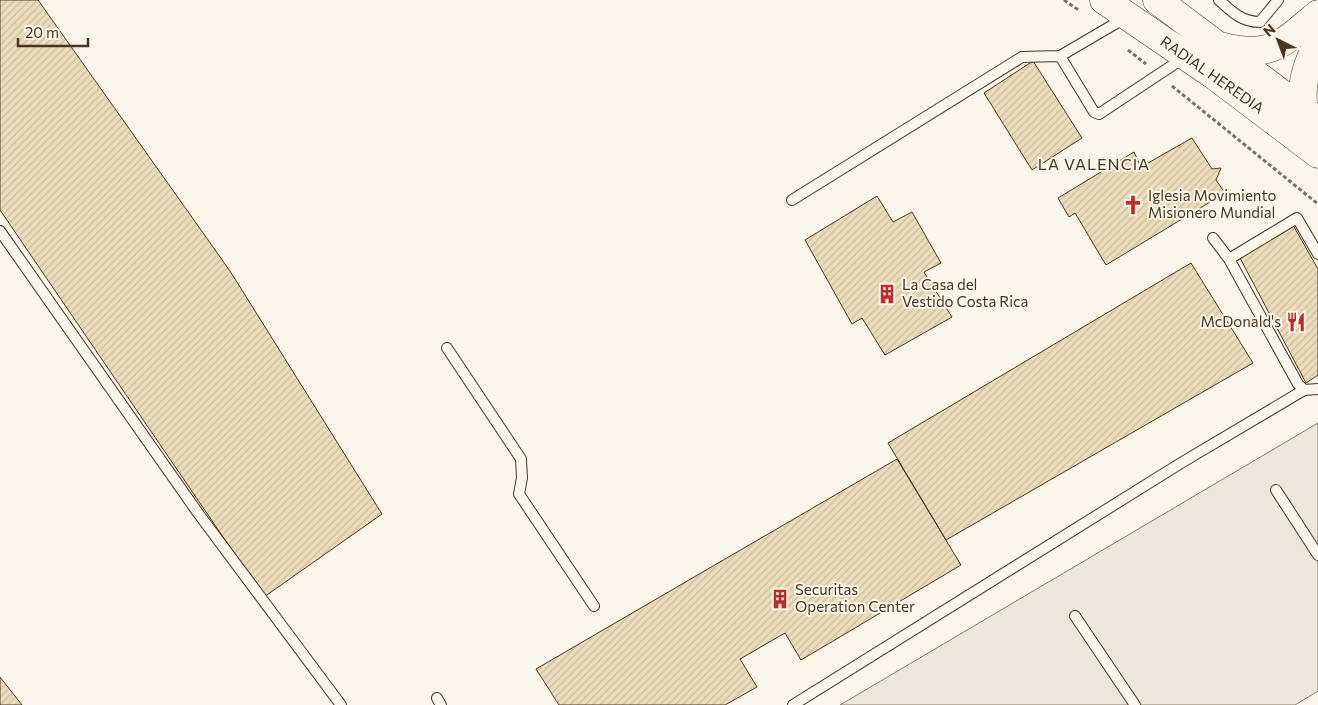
<svg xmlns="http://www.w3.org/2000/svg" width="1318" height="705" viewBox="0 0 1318 705" font-family="Commissioner,sans-serif">
<style>
.parking{fill:#ede7d9;stroke:#887966}
.building{fill:url(#building-hatch);stroke:#4a3520}
.lines{fill:none;stroke-linecap:round;stroke-linejoin:round}
.lane-casing{stroke:#4a3520;stroke-width:12}
.secondary-casing{stroke:#4a3520;stroke-width:29}
.primary-casing{stroke:#4a3520;stroke-width:29}
.path{stroke:#7f6f5c;stroke-width:3;stroke-dasharray:4 2.5;stroke-linecap:butt}
.lane{stroke:#fbf6e9;stroke-width:10}
.secondary{stroke:#fbf6e9;stroke-width:28}
.primary{stroke:#fbf6e9;stroke-width:28}
.labels{text-anchor:middle;stroke-width:4;stroke-linejoin:round;paint-order:stroke}
.street-label{font-size:15px;fill:#4a3520;stroke:#fbf6e9}
.poi-label{font-size:15px;fill:#4a3520;stroke:#fbf6e9;text-anchor:start}
.neighbourhood-label{font-size:16px;letter-spacing:1px;fill:#4a3520;stroke:#fbf6e9}
</style>
<defs>
<pattern id="building-hatch" width="6" height="6" patternUnits="userSpaceOnUse" patternTransform="scale(1.25)"><rect width="6" height="6" fill="#ecdcbc"/><path d="M-1 1l2-2M0 6l6-6M5 7l2-2" fill="none" stroke="#ccbda1"/></pattern>
</defs>
<rect width="100%" height="100%" fill="#fbf6e9"/>
<path class="parking" d="M 1318,423 L 1318,691 L 1295,705 L 840,705 Z"/>
<path class="building" d="M 0,0 L 38,0 L 230,271 L 382,514 L 264,597 L 0,210 Z
M 1033,61 L 1082,138 L 1032,170 L 984,93 Z
M 1192,138 L 1212,169 L 1221,168 L 1216,180 L 1225,193 L 1106,265 L 1075,213 L 1069,217 L 1058,198 L 1134,152 L 1141,167 Z
M 877,196 L 893,222 L 912,212 L 941,263 L 924,272 L 952,317 L 885,355 L 862,318 L 852,324 L 805,240 Z
M 1293,225 L 1318,269 L 1318,375 L 1306,383 L 1240,258 Z
M 1191,263 L 1253,363 L 946,540 L 888,443 Z
M 897,459 L 961,565 L 801,660 L 785,633 L 740,659 L 757,687 L 725,705 L 559,705 L 536,669 Z
M 0,677 L 22,705 L 0,705 Z"/>
<g class="lines">
<defs>
<path id="lane" d="M 1219,0 C 1232,12 1242,22 1260,22 L 1278,0
M 1060,56 L 1094,112 L 1099,114 L 1185,57
M 792,200 L 1022,57 L 1060,56 L 1125,18
M 0,231 L 198,513 L 341,705
M 1213,238 L 1229,259
M 447,348 L 521,459 L 522,478 L 519,494 L 594,606
M 1304,390 L 1298,384 L 1229,259 L 1297,218 L 1318,254
M 1276,490 L 1318,555
M 1075,616 L 1135,705
M 437,698 L 441,705
M 793,705 L 1181,463 L 1304,390 L 1318,389"/>
<path id="secondary" d="M 1309,128 C 1297,97 1303,72 1318,43"/>
<path id="primary" d="M 1104,0 L 1215,76 L 1318,154
M 1157,0 L 1318,121
M 1220,46 C 1270,59 1280,46 1318,14"/>
</defs>
<use href="#lane" class="lane-casing"/>
<use href="#secondary" class="secondary-casing"/>
<use href="#primary" class="primary-casing"/>
<path class="path" d="M 1064,0 L 1080,11
M 1128,50 L 1146,64
M 1172,86 L 1318,204"/>
<use href="#lane" class="lane"/>
<use href="#secondary" class="secondary"/>
<use href="#primary" class="primary"/>
</g>
<defs>
<symbol id="church-bare" viewBox="-9 -9 18 18"><path d="M-1.2-6h2.4v3.5h3.3v2.4h-3.3V6h-2.4V-.1h-3.3v-2.4h3.3Z" fill="#c62828" stroke="#fbf6e9" stroke-width="2.5" paint-order="stroke"/></symbol>
<symbol id="building-bare" viewBox="-9 -9 18 18"><path d="M-4-6H4V6H1V3H-1V6H-4ZM-2.5-4.3h1.7v1.8h-1.7ZM.8-4.3h1.7v1.8H.8ZM-2.5-1h1.7V.8h-1.7ZM.8-1h1.7V.8H.8Z" fill="#c62828" stroke="#fbf6e9" stroke-width="2.5" paint-order="stroke"/></symbol>
<symbol id="restaurant-bare" viewBox="-9 -9 18 18"><path d="M-5-6h1v4h1v-4h1v4h1v-4h1v5L-1.5 .5V6h-2V.5L-5-1ZM5-6V6H3V1.5H1.5Q1.5-4 5-6Z" fill="#c62828" stroke="#fbf6e9" stroke-width="2.5" paint-order="stroke"/></symbol>
</defs>
<g fill-rule="evenodd">
<use href="#church-bare" x="1119" y="191" width="28" height="28"/>
<use href="#building-bare" x="873" y="280" width="28" height="28"/>
<use href="#restaurant-bare" x="1282" y="308" width="28" height="28"/>
<use href="#building-bare" x="766" y="585" width="28" height="28"/>
</g>
<g class="labels">
<g class="street-label">
<text transform="translate(1212 75) rotate(35)" y="5">RADIAL HEREDIA</text>
</g>
<g class="poi-label">
<text x="1148" y="201">Iglesia Movimiento<tspan x="1148" dy="17">Misionero Mundial</tspan></text>
<text x="902" y="290">La Casa del<tspan x="902" dy="17">Vestido Costa Rica</tspan></text>
<text x="1281" y="327" text-anchor="end">McDonald's</text>
<text x="795" y="595">Securitas<tspan x="795" dy="17">Operation Center</tspan></text>
</g>
<g class="neighbourhood-label">
<text x="1094" y="170">LA VALENCIA</text>
</g>
</g>
<g transform="translate(1278 40) rotate(318)" stroke="#fbf6e9" stroke-width="4" paint-order="stroke">
<path d="M0-4L9 19L0 12L-9 19Z" fill="#4a3520"/>
<text y="-8" font-size="14" font-weight="bold" text-anchor="middle" fill="#4a3520">N</text>
</g>
<path d="M18 38v8h70v-8" fill="none" stroke="#4a3520" stroke-width="2.5"/>
<text x="25" y="38" font-size="15" fill="#4a3520" stroke="#fbf6e9" stroke-width="4" paint-order="stroke">20 m</text>
</svg>
